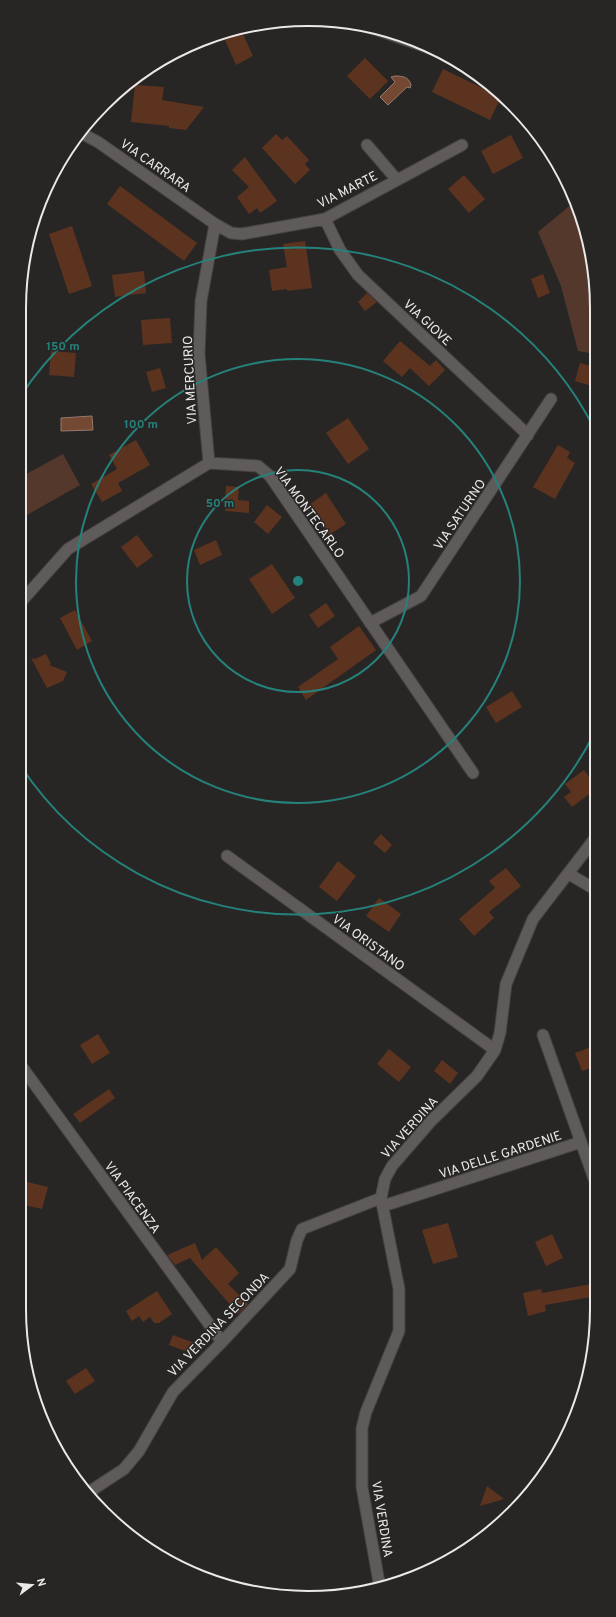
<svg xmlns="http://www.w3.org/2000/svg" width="616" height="1617" viewBox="0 0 616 1617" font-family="Overpass,sans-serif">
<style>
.green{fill:#53382b}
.water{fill:#744934;stroke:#98796a}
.building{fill:#5c331f}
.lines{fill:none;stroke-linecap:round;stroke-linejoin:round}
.service-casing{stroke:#454342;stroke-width:9}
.minor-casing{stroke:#454342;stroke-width:13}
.service{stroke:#5e5b5a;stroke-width:7}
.minor{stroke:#5e5b5a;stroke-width:11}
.ring{fill:none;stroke:#25827a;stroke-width:2}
.labels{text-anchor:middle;stroke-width:3;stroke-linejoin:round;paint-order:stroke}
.street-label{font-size:13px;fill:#ebe9e8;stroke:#282625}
.rim{fill:none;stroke:#ebe9e8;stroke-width:2}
.centre{fill:#25827a;stroke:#282625;stroke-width:2}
.ring-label{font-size:12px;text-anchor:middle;font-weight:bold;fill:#25827a;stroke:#282625;stroke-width:3;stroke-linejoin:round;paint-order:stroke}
</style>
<rect width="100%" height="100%" fill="#282625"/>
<path class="green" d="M 574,202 L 594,270 L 595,354 L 578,351 L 561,286 L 538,232 Z
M 63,454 L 80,485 L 27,515 L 19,500 L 19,478 Z"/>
<path class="water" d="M 395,76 C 403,76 409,77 411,85 L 410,88 L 407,87 L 388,105 L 380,97 L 395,82 L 391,77 Z
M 92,416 L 93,430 L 61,431 L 61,418 Z"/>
<path class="building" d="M 242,32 L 253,56 L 236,65 L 225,40 Z
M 365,58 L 388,81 L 370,99 L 347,76 Z
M 443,69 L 501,97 L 490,120 L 432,92 Z
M 135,85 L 164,87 L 162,100 L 204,107 L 186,130 L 169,128 L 169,126 L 131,122 Z
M 276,134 L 282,140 L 287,136 L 309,160 L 305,164 L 310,170 L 295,184 L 262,148 Z
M 511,135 L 523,158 L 493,174 L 481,151 Z
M 245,157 L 277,201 L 260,213 L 257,208 L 249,214 L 237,197 L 249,187 L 232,170 Z
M 464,175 L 485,199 L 469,213 L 448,189 Z
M 120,186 L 197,243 L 184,261 L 107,204 Z
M 72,226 L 92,286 L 69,294 L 49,234 Z
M 305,241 L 312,288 L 287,291 L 287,289 L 272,291 L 269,270 L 287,267 L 283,244 Z
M 144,271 L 146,293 L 115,297 L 112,275 Z
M 543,274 L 550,293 L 538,298 L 531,279 Z
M 367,293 L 377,302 L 365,311 L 358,302 Z
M 170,318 L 172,343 L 143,345 L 141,320 Z
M 400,341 L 430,366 L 436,360 L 445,370 L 429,386 L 410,368 L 402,377 L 383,361 Z
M 51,351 L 76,353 L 74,377 L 49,375 Z
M 580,363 L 595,367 L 595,387 L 575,381 Z
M 160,368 L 166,388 L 152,392 L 146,372 Z
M 348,418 L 369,449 L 348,464 L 326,433 Z
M 136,440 L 150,465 L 118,483 L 122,491 L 102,502 L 91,484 L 117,469 L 109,455 Z
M 558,445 L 570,452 L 567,458 L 575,463 L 555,499 L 533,487 Z
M 226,486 L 239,487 L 238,500 L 249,501 L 249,513 L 225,511 Z
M 326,493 L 346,524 L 329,535 L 309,505 Z
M 267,505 L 282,517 L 268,534 L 254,522 Z
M 137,535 L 153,556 L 137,568 L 121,547 Z
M 216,540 L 222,555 L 200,565 L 194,550 Z
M 272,564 L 295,598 L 272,614 L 249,579 Z
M 326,603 L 335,616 L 318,628 L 309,615 Z
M 75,610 L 92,641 L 77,650 L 60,618 Z
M 359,626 L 376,650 L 306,700 L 298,687 L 338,659 L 330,647 Z
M 46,654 L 51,664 L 49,665 L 67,672 L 63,681 L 47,688 L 31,658 L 35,659 Z
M 512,691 L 522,707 L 496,723 L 486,707 Z
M 584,770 L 596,786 L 596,789 L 572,807 L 564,797 L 571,792 L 565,784 Z
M 381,834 L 392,845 L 385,853 L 373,843 Z
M 338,861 L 356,876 L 337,901 L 319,887 Z
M 506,868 L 521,886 L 489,912 L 494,918 L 474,936 L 459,919 L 495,888 L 489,881 Z
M 379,898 L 401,914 L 389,932 L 366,916 Z
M 98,1034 L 110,1053 L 92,1064 L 80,1045 Z
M 594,1046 L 596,1053 L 596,1066 L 582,1071 L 575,1053 Z
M 389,1049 L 411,1067 L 399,1082 L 377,1064 Z
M 442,1060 L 458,1073 L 450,1084 L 434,1071 Z
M 109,1089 L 115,1098 L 80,1123 L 73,1114 Z
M 19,1180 L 48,1187 L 42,1209 L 19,1204 Z
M 448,1223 L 458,1257 L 433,1264 L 422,1230 Z
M 552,1234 L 563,1258 L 546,1266 L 535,1242 Z
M 195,1243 L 202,1260 L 216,1247 L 239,1273 L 228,1284 L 248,1304 L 238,1314 L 190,1258 L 175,1265 L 167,1255 Z
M 597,1283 L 597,1296 L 545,1305 L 546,1311 L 528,1316 L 523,1293 L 541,1289 L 542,1293 Z
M 157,1291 L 172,1314 L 159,1323 L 154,1323 L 150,1317 L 143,1322 L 139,1316 L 132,1321 L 126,1311 Z
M 173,1335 L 200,1345 L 196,1355 L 169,1345 Z
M 86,1368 L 95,1381 L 75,1394 L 66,1381 Z
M 487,1486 L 504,1499 L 480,1506 Z"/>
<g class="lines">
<defs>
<path id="service" d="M 322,20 L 360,25
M 357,25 L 429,50"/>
<path id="minor" d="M 79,132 L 98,142 L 215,224 L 231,233 L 242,234 L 325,219 L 462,145
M 367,145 L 397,180
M 325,219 L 340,250 L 358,275 L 528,435
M 209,463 L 199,354 L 201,301 L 215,224
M 19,604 L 68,549 L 209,463 L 258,466 L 270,476 L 473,773
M 370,623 L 421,596 L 551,399
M 227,856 L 495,1050
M 569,874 L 596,890
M 543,1035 L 581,1142
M 22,1067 L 222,1342
M 383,1206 L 581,1142 L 597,1187
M 86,1494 L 124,1469 L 139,1451 L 173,1392 L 222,1342 L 290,1269 L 297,1240 L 302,1229 L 381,1198
M 380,1588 L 362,1487 L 362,1428 L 366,1412 L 399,1331 L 399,1289 L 381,1198 L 385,1179 L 392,1166 L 432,1120 L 477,1076 L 495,1050 L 500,1033 L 506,984 L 533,919 L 596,837"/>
</defs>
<use href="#service" class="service-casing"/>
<use href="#minor" class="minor-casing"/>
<use href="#service" class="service"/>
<use href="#minor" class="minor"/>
</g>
<g class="ring">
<circle cx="298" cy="581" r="111"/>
<circle cx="298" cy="581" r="222"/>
<path d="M595 732A333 333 0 0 1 20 765M20 397A333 333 0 0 1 595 430"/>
</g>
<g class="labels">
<g class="street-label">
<text transform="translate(156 165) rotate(35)" y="5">VIA CARRARA</text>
<text transform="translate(347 189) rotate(-27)" y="5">VIA MARTE</text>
<text transform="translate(428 322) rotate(43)" y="5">VIA GIOVE</text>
<text transform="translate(189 380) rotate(-93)" y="5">VIA MERCURIO</text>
<text transform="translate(310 512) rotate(54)" y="5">VIA MONTECARLO</text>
<text transform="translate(459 514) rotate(-56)" y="5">VIA SATURNO</text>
<text transform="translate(369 942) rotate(36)" y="5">VIA ORISTANO</text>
<text transform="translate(409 1127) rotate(-48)" y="5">VIA VERDINA</text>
<text transform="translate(500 1154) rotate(-18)" y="5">VIA DELLE GARDENIE</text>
<text transform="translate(133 1197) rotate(54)" y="5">VIA PIACENZA</text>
<text transform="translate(218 1324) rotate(-46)" y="5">VIA VERDINA SECONDA</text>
<text transform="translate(383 1519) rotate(81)" y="5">VIA VERDINA</text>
</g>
</g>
<path d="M0 0H616V1617H0ZM308 26H308A282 282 0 0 1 590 308V1309A282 282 0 0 1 308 1591H308A282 282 0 0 1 26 1309V308A282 282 0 0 1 308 26Z" fill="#282625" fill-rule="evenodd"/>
<path class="rim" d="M308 26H308A282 282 0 0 1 590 308V1309A282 282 0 0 1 308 1591H308A282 282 0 0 1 26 1309V308A282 282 0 0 1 308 26Z"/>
<circle cx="298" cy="581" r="6" class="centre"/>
<g class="ring-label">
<text x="63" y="350">150 m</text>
<text x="141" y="428">100 m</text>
<text x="220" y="507">50 m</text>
</g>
<g transform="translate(32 1585) rotate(74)" stroke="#282625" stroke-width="3" paint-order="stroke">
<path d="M0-3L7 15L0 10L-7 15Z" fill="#ebe9e8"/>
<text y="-6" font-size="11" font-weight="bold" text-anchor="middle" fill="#ebe9e8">N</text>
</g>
</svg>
